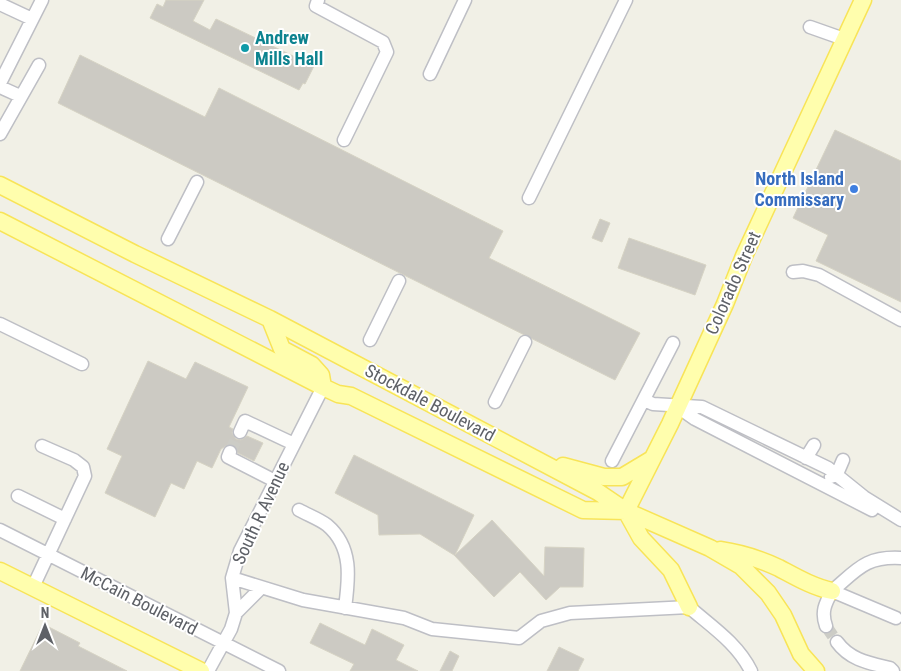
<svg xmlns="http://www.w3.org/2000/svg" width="901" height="671" viewBox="0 0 901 671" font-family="'Roboto Condensed',sans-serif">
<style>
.building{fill:#cccac3;stroke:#d6d3c4}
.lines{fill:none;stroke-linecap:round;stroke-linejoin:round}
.minor-tunnel{stroke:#ccccc6;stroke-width:12;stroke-dasharray:12 6;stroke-linecap:butt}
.minor-casing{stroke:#bebfc5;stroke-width:15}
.major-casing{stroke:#f8e458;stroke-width:19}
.minor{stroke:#fff;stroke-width:12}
.major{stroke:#fffead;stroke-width:16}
.culture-dot{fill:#0f9aa8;stroke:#fff;stroke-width:2}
.shop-dot{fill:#3f7fe0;stroke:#fff;stroke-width:2}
.labels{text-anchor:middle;stroke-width:4;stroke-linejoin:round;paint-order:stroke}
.culture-label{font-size:18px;font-weight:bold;fill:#0d838f;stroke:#fff;text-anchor:start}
.shop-label{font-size:18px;font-weight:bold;fill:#366cbe;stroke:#fff;text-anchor:end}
.street-label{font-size:18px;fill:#5e6167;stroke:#fff}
</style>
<rect width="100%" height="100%" fill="#f1f0e6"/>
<path class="building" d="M 166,0 L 204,0 L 193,21 L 210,30 L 216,19 L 314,66 L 305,84 L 303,83 L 299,90 L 150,18 L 157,4 L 163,7 Z
M 80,55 L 205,117 L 219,88 L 503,231 L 489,258 L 640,333 L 615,380 L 58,103 Z
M 835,130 L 901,161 L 901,302 L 816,261 L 828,235 L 793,218 Z
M 600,219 L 610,223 L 602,242 L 592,238 Z
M 629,238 L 706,265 L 695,295 L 618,268 Z
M 148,361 L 186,379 L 195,362 L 248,387 L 229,427 L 233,429 L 232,433 L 236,439 L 241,440 L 247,436 L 263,443 L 254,461 L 238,453 L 236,447 L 229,444 L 221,449 L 212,468 L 197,461 L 184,489 L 171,483 L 155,517 L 105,493 L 122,456 L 107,449 Z
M 354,455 L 474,515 L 455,555 L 492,520 L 544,576 L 545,547 L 584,548 L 583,587 L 560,587 L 546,600 L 520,572 L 494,597 L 454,555 L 420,534 L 379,535 L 378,515 L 335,493 Z
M 320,623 L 365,645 L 372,629 L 404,645 L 396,660 L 418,671 L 350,671 L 354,664 L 310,643 Z
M 43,624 L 80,643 L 78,646 L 127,671 L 20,671 Z
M 559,647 L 584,659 L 578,671 L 547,671 Z
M 450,651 L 459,656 L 452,671 L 440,671 Z"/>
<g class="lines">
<path class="minor-tunnel" d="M 230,452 L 240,432
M 826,626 L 837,642"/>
<defs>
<path id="minor" d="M 318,0 L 316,6 L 383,42 L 387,52 L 344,140
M 0,4 L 32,19
M 810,27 L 844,39
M 430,74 L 465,0
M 0,83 L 42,0
M 0,87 L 20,96
M 0,134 L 39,65
M 529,198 L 626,0
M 168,239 L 197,182
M 793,272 L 803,271 L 819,275 L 901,320
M 0,324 L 82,364
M 370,340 L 399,281
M 644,400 L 653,404 L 702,407 L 828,468 L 864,497 L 901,520
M 495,402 L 525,342
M 678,407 L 695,419 L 872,510
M 240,432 L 245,421 L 294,444
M 230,452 L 228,457 L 275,481
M 806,458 L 814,445
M 612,461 L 673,343
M 831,477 L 837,474 L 843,460
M 18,496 L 65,519
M 299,510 C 308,515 319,519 327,525 C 353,547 349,578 345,608
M 0,530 L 279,671
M 232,578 L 303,600 L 404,618 L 432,629 L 519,638 L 541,621 L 570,613 L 689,607 C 712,627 737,643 751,671
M 33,587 L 85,476 L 83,467 L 74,460 L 42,446
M 236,613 L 261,588
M 896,618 L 832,591 C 857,570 865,556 901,558
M 826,626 C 821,612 825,604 832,591
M 837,642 C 850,660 869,663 890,668 L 893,671
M 208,671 L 231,629 L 236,613 L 232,578 L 240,551 L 323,387"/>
<path id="major" d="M 0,185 L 135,254 L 270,319 L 598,492 L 626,511 L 710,548 L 741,566 L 768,593 L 783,615 L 801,654 L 816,671
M 0,221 L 323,387 L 338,394 L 351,396 L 583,510 L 626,511
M 270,319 L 282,349 L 312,365 L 321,375 L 323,387
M 563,466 L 604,477 L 622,477 L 652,459
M 626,511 L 670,424 L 725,304 L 744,256 L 863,0
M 626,511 L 641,538 L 671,570 L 689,607
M 720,550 C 740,553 760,559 779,568 C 796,577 813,587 832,591
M 0,571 L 201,671"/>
</defs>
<use href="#minor" class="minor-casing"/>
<use href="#major" class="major-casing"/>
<use href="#minor" class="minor"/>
<use href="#major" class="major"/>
</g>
<circle class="culture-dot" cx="245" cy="48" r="5"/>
<circle class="shop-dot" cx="854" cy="189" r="5"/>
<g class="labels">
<g class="culture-label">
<text x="255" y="44">Andrew<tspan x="255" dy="21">Mills Hall</tspan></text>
</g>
<g class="shop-label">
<text x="844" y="185">North Island<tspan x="844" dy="21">Commissary</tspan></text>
</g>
<g class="street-label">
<text transform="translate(733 283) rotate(-66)" y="6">Colorado Street</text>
<text transform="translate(430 403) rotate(28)" y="6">Stockdale Boulevard</text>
<text transform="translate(261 513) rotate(-65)" y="6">South R Avenue</text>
<text transform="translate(139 601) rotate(27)" y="6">McCain Boulevard</text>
</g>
</g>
<g transform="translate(45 626)" stroke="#ffffff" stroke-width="4" paint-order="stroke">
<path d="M0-4L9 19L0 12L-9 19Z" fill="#5e6167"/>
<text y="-8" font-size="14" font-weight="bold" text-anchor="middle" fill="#5e6167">N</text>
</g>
</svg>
